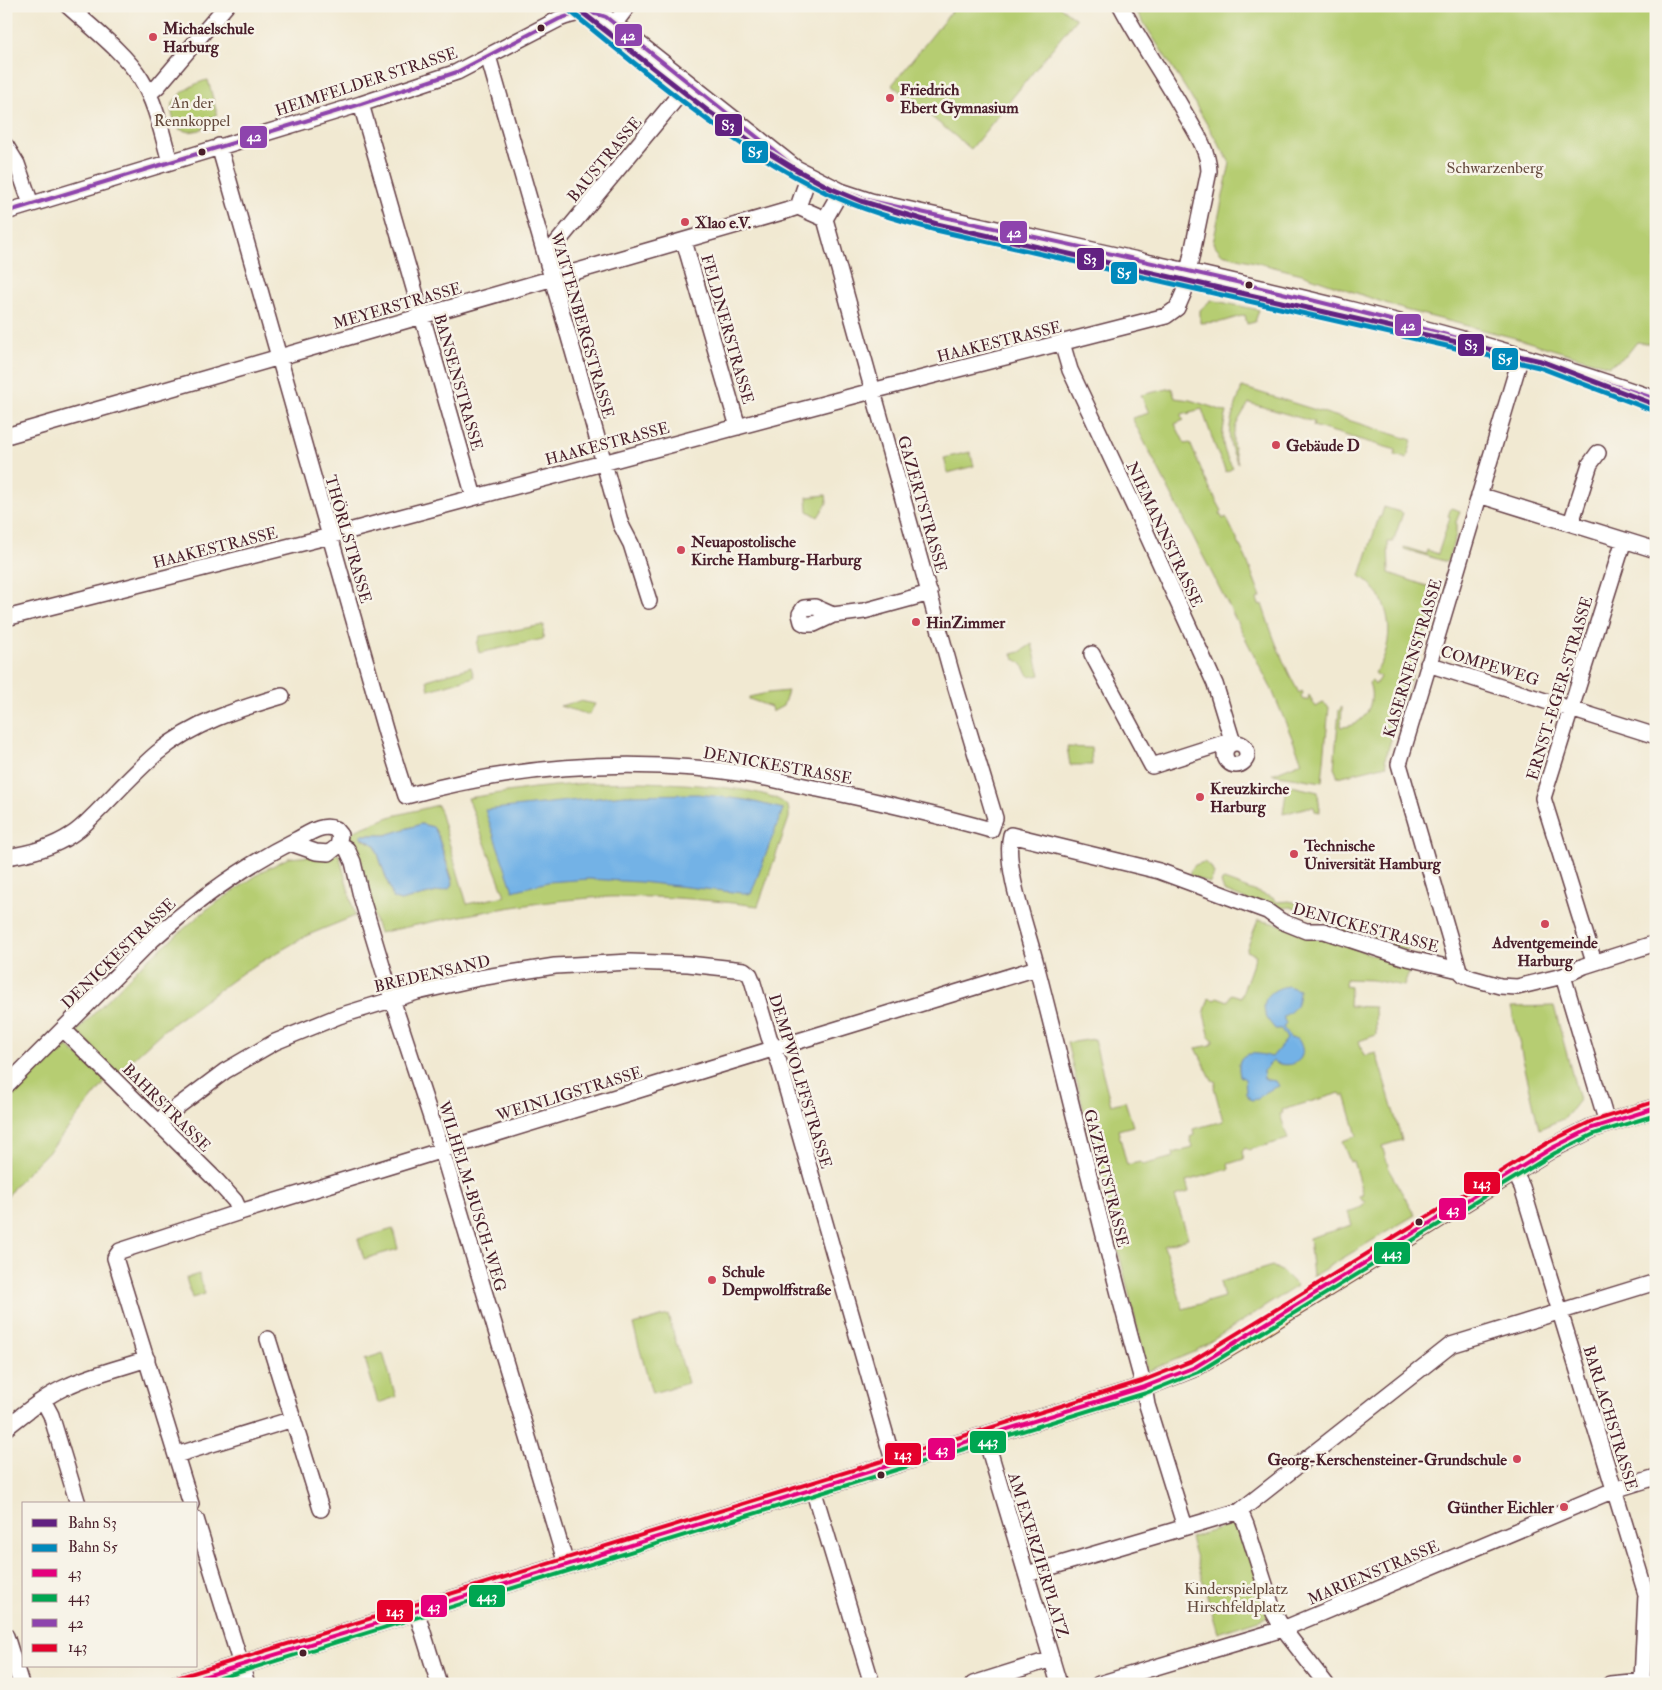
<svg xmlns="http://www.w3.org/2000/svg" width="1662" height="1690" viewBox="0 0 1662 1690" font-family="'IM FELL Double Pica',serif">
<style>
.green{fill:#b6cd72;stroke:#80764e;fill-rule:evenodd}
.water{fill:#73b2e6;stroke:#5e6888}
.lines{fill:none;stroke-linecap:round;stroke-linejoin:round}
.minor-casing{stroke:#633d44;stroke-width:18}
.major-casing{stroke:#633d44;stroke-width:21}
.minor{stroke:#fff;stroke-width:15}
.major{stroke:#f5c16b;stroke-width:19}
.bus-1-casing{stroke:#f7f3e8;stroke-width:8}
.bus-2-casing{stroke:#f7f3e8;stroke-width:8}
.bus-3-casing{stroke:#f7f3e8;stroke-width:8}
.bus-4-casing{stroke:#f7f3e8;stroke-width:8}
.bus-1{stroke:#e5007d;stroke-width:4}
.bus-2{stroke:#00a651;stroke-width:4}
.bus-3{stroke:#8e44ad;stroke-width:4}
.bus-4{stroke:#e4002b;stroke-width:4}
.rail-1-casing{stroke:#f7f3e8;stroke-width:9}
.rail-2-casing{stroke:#f7f3e8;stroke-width:9}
.rail-1{stroke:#622181;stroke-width:5}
.rail-2{stroke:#0089bb;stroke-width:5}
.bus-dot{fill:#4a1f2b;stroke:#f7f3e8;stroke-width:2}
.poi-dot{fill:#d1495b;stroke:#f7f3e8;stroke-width:2}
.labels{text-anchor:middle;stroke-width:5;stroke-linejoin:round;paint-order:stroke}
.poi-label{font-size:16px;font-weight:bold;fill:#4a1f2b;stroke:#f7f3e8;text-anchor:start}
.street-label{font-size:16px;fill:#4a1f2b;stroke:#f7f3e8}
.park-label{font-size:16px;fill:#654a3d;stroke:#f7f3e8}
.line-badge{stroke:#f7f3e8;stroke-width:2}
.badge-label{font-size:14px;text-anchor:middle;font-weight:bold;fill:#fff}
</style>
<rect width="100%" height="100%" fill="#f7f3e8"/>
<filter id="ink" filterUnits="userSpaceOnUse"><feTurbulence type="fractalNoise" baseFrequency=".02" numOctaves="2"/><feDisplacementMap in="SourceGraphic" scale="10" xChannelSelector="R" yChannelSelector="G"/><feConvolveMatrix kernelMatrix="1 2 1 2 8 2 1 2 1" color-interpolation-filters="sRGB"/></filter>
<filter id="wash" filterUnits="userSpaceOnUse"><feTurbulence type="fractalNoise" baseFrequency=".0096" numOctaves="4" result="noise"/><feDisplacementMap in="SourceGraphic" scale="20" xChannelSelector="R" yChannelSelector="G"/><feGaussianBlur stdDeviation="1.12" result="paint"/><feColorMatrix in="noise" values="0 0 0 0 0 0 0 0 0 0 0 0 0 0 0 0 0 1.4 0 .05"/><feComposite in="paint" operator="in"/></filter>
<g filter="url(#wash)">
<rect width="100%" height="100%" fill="#f1e9d2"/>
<path class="green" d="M 956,6 L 1059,6 L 1076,19 L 971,149 L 892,85 Z
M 1133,6 L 1656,6 L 1656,345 L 1637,342 L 1626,356 L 1609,366 L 1515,338 L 1405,310 L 1302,274 L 1222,254 L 1213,243 L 1230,163 L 1186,89 Z
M 208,80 L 217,114 L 207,121 L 205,126 L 200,130 L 189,132 L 179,129 C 175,124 170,112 172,106 C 176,94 196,82 208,80 Z
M 1211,300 L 1259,310 L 1255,322 L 1247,324 L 1245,315 L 1221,322 L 1200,323 L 1200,310 Z
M 1242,387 L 1412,440 L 1407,459 L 1395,455 L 1396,450 L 1313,426 L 1314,422 L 1249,403 C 1234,427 1228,435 1238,463 C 1221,434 1233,416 1242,387 Z
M 1172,388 L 1175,398 L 1190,400 L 1227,412 C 1221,435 1220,448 1233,468 L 1226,472 L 1217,452 L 1202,409 L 1190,412 L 1189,415 L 1186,413 L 1182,414 L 1181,417 L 1184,420 L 1175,424 L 1185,444 L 1190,443 L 1208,485 L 1222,511 L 1220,513 L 1223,519 L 1226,517 L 1246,558 L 1261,597 L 1257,599 L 1259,605 L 1262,604 C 1272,635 1283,664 1299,693 L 1302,691 L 1303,693 L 1301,697 L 1303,700 L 1308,700 L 1309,695 L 1316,707 L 1323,703 L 1329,707 L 1322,782 L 1272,774 L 1302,762 L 1272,690 L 1132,418 L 1149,413 L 1141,395 Z
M 970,452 L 974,466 L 948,473 L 944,458 Z
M 826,495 L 827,503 L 818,517 L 808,511 L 807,497 Z
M 1384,507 L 1403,513 L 1393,542 L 1388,542 L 1389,573 L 1438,590 L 1385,759 L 1387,765 L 1338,777 L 1334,768 L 1339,710 L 1342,707 L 1341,727 C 1364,727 1377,703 1369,683 L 1372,681 L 1375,685 L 1380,677 L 1375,673 C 1397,643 1393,597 1360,576 L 1379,517 L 1381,517 Z
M 1451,508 L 1460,511 L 1456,522 L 1456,535 L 1447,562 L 1404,549 L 1404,547 L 1426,554 L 1427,550 L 1438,554 L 1450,517 L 1448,516 Z
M 544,625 L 543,639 L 479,653 L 477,644 L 480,636 Z
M 1032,644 L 1040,675 L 1030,677 C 1026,671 1022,661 1014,659 L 1012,654 L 1020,652 Z
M 471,667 L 474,677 L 429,690 L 427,680 Z
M 788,691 L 783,706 L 772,712 L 771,707 L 749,699 L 749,697 L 768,693 Z
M 580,701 L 595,704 L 589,715 L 560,706 Z
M 1067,747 L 1091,748 L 1092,765 L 1070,765 Z
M 640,782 C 667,783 768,786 785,804 C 790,808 789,812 789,818 L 758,906 C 702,899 646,894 590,898 C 519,903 449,918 379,933 L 348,835 L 349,833 L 389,817 L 438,805 L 467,904 L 505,896 L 468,798 L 534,788 L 588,783 ZM 421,824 L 433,827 L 437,833 L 453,881 L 452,886 L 449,889 L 400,901 L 393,898 L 375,845 L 363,839 L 363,835 L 386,835 Z
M 1287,785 L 1318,792 L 1320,812 L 1315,811 L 1314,807 L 1308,807 L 1283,814 Z
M 339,854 L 355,916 L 308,935 L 245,971 L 165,1029 L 115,1075 L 76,1032 L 139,967 L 206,910 L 263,871 L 288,858 Z
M 1204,862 L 1211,867 L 1214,874 L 1210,883 L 1190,876 L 1190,871 L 1195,865 Z
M 1224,880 L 1273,898 L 1277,902 L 1289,901 L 1302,904 L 1297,910 L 1291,907 L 1271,910 L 1224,891 L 1221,882 Z
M 1258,920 L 1282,925 L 1411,967 L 1404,986 L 1372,980 L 1346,979 L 1345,986 L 1350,987 L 1349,1006 L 1375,1007 L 1376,1035 L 1359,1041 L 1364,1056 L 1376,1053 L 1402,1140 L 1382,1146 L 1390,1172 L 1415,1215 L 1313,1276 L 1309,1238 L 1352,1225 L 1348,1212 L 1362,1207 L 1365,1202 L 1360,1199 L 1359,1196 L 1363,1195 L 1353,1161 L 1350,1162 L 1342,1141 L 1357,1136 L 1345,1095 L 1342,1096 L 1340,1093 L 1282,1110 L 1283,1113 L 1280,1114 L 1288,1139 L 1249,1150 L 1245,1148 L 1242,1152 L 1244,1159 L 1228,1164 L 1229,1169 L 1186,1181 L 1189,1192 L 1175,1196 L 1188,1238 L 1164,1246 L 1183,1309 L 1224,1297 L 1220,1282 L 1272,1266 L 1283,1272 L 1297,1286 L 1194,1352 L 1148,1371 L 1067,1043 L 1094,1039 L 1111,1105 L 1125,1101 L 1133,1126 L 1118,1130 L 1127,1165 L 1140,1162 L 1142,1165 L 1174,1157 L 1173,1153 L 1193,1148 L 1190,1137 L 1194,1135 L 1193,1129 L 1223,1121 L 1214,1087 L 1216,1082 L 1212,1080 L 1196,1048 L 1211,1045 L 1214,1040 L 1210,1038 L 1204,1014 L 1209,998 L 1215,1000 L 1217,997 L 1228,1001 L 1231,994 L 1241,997 L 1256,955 L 1246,951 Z
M 1329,924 L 1366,932 L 1369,931 L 1409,948 L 1405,951 L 1330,928 Z
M 1554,1006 L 1579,1100 L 1565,1118 L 1539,1129 L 1511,1007 Z
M 62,1042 L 107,1080 L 53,1147 L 16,1184 L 6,1199 L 6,1097 L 35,1071 Z
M 393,1229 L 398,1249 L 364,1259 L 358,1239 Z
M 199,1274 L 205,1294 L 192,1298 L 186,1278 Z
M 668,1315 L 688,1383 L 652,1393 L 633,1325 Z
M 383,1353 L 396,1397 L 378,1403 L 365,1359 Z
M 1241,1522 L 1271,1616 L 1218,1633 L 1190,1538 Z"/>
<path class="water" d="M 698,794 L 747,800 L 783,809 L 751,894 L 640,882 L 589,879 L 548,882 L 513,891 L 485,810 L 625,795 Z
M 421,824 L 433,827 L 437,833 L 453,884 L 449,889 L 400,901 L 393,898 L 375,845 L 361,837 L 361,835 L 386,835 Z
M 1288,986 L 1299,990 C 1298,1004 1297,1008 1284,1016 L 1284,1020 L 1286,1023 L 1283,1027 L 1290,1038 L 1298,1039 C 1312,1060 1290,1071 1273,1061 L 1263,1071 L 1264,1078 L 1268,1080 L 1276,1081 L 1279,1086 L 1265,1092 L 1258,1099 L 1251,1100 L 1246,1094 L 1245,1079 L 1240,1076 C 1234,1049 1254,1052 1272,1057 L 1287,1039 L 1281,1029 L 1275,1029 C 1272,1025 1268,1021 1266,1016 C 1259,999 1273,988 1288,986 Z"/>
</g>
<g filter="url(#ink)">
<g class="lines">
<defs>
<path id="minor" d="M 68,6 C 90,26 126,54 141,79 C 156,103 162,134 170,162
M 615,23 L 628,6
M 488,56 L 577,365 L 621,525 L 631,544 L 649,601
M 149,94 L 158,86 L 226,6
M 361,104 L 474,497
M 6,146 L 17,164 L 31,204
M 219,146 L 386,733 L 406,796 C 500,770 598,760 695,768 C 737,771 777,780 818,789 C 876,801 934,814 991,830 L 995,818 L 952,675 L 825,219 L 841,191
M 798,207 L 825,219
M 6,212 L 361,104 L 457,72 L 559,19 C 575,13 590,10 606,17 L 796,168 L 841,191 L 871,201 C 1134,261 1401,310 1656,399
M 684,241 L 738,427
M 546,256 L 689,83
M 1062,343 L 1070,370 L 1139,517 L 1215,684 L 1233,743
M 6,436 L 789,210 L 798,207 L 809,175
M 1479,495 L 1656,550
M 1571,523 L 1590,464 L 1598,453
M 833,615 L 815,607 L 804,608 L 800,614 L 802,622 L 806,624 L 814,624 L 833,615 L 864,611 L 930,593
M 6,618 L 330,536 L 872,391 L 1166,316 L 1177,308 L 1184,292 L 1209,171 C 1208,149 1195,131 1184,112 C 1164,76 1140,42 1121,6
M 1092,654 L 1152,766 L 1233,740
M 1428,664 L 1656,736
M1225 754a11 11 0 1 1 22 0a11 11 0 1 1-22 0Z
M 339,844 L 347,849 L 353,862 L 361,896 L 392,999 L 442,1151 L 566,1564
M 6,857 C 27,854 53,847 71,835 C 81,829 89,820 97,812 C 117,792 136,771 157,753 C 193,723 238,709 282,696
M 1594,962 L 1543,798 L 1624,540
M 1459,970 L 1399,764 L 1521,356
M 1563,976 L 1607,1123
M 64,1030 L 217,1181 L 235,1201 L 240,1212
M 6,1086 L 152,940 C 196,901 243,866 296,840 C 308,834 322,823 335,829 L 340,835 L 338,846 L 329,853 L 316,852 L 290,843
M 157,1122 L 225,1071 L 275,1042 L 339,1016 L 417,992 L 479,978 L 555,966 L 630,962 L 688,964 L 744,970 L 750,975 L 752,980 L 769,1037 L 779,1062 L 894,1464
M 1514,1171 L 1522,1187 L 1646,1594 L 1642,1681
M 268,1339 L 321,1509
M 43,1400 L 51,1415 L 78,1504
M 6,1428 C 26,1412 46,1395 70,1385 C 94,1374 121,1368 147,1359
M 985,1436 L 1059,1684
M 176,1455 L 293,1419
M 813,1489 L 872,1684
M 191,1504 L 115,1258 L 120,1251 L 240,1212 L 1037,968
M 1240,1511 L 1246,1525 L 1274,1613 L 1283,1629 L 1326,1684
M 196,1519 L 247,1684
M 1185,1527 L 1147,1405 L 1144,1387 C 1105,1248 1073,1107 1037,968 C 1029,934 1003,866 1011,835 L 1159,871 L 1267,911 L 1281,921 L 1306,931 L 1324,931 L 1403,957 L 1459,970 L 1464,975 L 1471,978 L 1500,986 L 1517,987 L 1563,976 L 1584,966 L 1656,943
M 1027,1574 L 1240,1511 L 1451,1345 L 1656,1282
M 416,1610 L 439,1684
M 6,1636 L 21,1684
M 973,1684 L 1052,1659
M 1099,1684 L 1283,1629 L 1614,1490 L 1656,1477
M 1610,1684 L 1642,1681 L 1653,1684"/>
<path id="major" d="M 179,1684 L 1144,1387 L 1195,1367 L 1246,1337 L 1552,1148 L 1592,1128 L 1656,1108"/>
</defs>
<use href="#minor" class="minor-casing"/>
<use href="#major" class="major-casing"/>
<use href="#minor" class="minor"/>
<use href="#major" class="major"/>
<defs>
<path id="bus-1" d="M 180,1684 L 1144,1387 L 1195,1367 L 1552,1148 L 1592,1128 L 1656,1108"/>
<path id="bus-2" d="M 201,1684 L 1146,1393 L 1198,1372 L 1555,1153 L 1594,1134 L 1656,1115"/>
<path id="bus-3" d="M 6,212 L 361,104 L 457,72 L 559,19 C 575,13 590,11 606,17 L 796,168 L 841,191 L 871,201 C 1068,245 1267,285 1461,339 C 1527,357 1591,378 1656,399"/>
<path id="bus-4" d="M 177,1678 L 1142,1381 L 1192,1361 L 1549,1142 L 1590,1122 L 1654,1102"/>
</defs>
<use href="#bus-1" class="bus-1-casing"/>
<use href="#bus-2" class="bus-2-casing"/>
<use href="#bus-3" class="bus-3-casing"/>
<use href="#bus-4" class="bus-4-casing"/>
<use href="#bus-1" class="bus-1"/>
<use href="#bus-2" class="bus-2"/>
<use href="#bus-3" class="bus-3"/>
<use href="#bus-4" class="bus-4"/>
<defs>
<path id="rail-1" d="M 574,6 L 708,111 L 759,147 L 795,169 L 832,189 L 861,201 L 937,224 L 1541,361 L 1656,405"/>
<path id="rail-2" d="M 570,11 C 649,75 736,150 827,193 C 862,210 899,220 936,230 L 1539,367 L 1654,411"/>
</defs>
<use href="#rail-1" class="rail-1-casing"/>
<use href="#rail-2" class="rail-2-casing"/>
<use href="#rail-1" class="rail-1"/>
<use href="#rail-2" class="rail-2"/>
</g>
</g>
<g class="bus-dot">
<circle cx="541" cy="28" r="4.5"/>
<circle cx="202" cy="152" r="4.5"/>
<circle cx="1249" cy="285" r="4.5"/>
<circle cx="1419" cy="1222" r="4.5"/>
<circle cx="881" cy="1475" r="4.5"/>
<circle cx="303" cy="1653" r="4.5"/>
</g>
<g class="poi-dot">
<circle cx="153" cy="37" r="5"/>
<circle cx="890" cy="98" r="5"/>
<circle cx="685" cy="222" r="5"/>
<circle cx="1276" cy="445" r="5"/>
<circle cx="681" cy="550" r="5"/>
<circle cx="916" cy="622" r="5"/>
<circle cx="1200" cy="797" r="5"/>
<circle cx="1294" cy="854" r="5"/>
<circle cx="1545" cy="924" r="5"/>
<circle cx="712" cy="1280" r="5"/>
<circle cx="1517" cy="1459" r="5"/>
<circle cx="1564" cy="1507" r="5"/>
</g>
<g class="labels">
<g class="poi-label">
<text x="163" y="34">Michaelschule<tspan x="163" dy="18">Harburg</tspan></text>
<text x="900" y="95">Friedrich<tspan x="900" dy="18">Ebert Gymnasium</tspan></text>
<text x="695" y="228">Xlao e.V.</text>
<text x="1286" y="451">Gebäude D</text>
<text x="691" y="547">Neuapostolische<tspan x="691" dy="18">Kirche Hamburg-Harburg</tspan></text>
<text x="926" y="628">HinZimmer</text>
<text x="1210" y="794">Kreuzkirche<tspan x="1210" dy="18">Harburg</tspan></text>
<text x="1304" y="851">Technische<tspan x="1304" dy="18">Universität Hamburg</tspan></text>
<text x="1545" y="948" text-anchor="middle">Adventgemeinde<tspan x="1545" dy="18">Harburg</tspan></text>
<text x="722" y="1277">Schule<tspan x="722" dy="18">Dempwolffstraße</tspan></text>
<text x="1507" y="1465" text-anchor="end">Georg-Kerschensteiner-Grundschule</text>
<text x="1554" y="1513" text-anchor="end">Günther Eichler</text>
</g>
<g class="street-label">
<text transform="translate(366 81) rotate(-18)" y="6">HEIMFELDER STRASSE</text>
<text transform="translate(604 159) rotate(-50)" y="6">BAUSTRASSE</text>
<text transform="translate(397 305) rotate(-16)" y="6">MEYERSTRASSE</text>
<text transform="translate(583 325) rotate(74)" y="6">WATTENBERGSTRASSE</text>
<text transform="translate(728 329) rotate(74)" y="6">FELDNERSTRASSE</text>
<text transform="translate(999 341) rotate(-14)" y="6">HAAKESTRASSE</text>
<text transform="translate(459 382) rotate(74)" y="6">BANSENSTRASSE</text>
<text transform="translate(607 443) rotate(-15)" y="6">HAAKESTRASSE</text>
<text transform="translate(923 504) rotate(74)" y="6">GAZERTSTRASSE</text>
<text transform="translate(1165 534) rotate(65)" y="6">NIEMANNSTRASSE</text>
<text transform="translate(349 539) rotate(74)" y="6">THÖRLSTRASSE</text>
<text transform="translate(215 547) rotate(-14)" y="6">HAAKESTRASSE</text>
<text transform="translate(1412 658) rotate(-73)" y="6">KASERNENSTRASSE</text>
<text transform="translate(1490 665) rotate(17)" y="6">COMPEWEG</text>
<text transform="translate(1559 688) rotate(-73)" y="6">ERNST-EGER-STRASSE</text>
<text transform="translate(778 765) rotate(10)" y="6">DENICKESTRASSE</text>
<text transform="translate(1366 927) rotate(15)" y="6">DENICKESTRASSE</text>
<text transform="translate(118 953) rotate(-44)" y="6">DENICKESTRASSE</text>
<text transform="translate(432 973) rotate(-13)" y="6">BREDENSAND</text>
<text transform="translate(801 1081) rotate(73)" y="6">DEMPWOLFFSTRASSE</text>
<text transform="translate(569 1093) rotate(-17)" y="6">WEINLIGSTRASSE</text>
<text transform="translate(167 1107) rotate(45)" y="6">BAHRSTRASSE</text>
<text transform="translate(1107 1178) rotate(76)" y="6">GAZERTSTRASSE</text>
<text transform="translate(473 1196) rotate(73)" y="6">WILHELM-BUSCH-WEG</text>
<text transform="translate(1611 1418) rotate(73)" y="6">BARLACHSTRASSE</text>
<text transform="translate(1039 1555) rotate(73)" y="6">AM EXERZIERPLATZ</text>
<text transform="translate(1373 1572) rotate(-23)" y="6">MARIENSTRASSE</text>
</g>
<g class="park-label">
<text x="192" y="108">An der<tspan x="192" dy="18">Rennkoppel</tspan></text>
<text x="1495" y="173">Schwarzenberg</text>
<text x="1236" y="1594">Kinderspielplatz<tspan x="1236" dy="18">Hirschfeldplatz</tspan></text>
</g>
</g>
<g class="line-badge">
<rect x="614" y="23" width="29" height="24" rx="5" fill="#8e44ad"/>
<rect x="714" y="113" width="29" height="24" rx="5" fill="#622181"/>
<rect x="239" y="125" width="29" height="24" rx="5" fill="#8e44ad"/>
<rect x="741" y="140" width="28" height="24" rx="5" fill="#0089bb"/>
<rect x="999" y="220" width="29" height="24" rx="5" fill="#8e44ad"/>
<rect x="1076" y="247" width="29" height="24" rx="5" fill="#622181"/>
<rect x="1110" y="261" width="28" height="24" rx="5" fill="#0089bb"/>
<rect x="1394" y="313" width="28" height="24" rx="5" fill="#8e44ad"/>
<rect x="1457" y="333" width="28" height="24" rx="5" fill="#622181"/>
<rect x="1491" y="347" width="28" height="24" rx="5" fill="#0089bb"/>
<rect x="1463" y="1171" width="38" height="24" rx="5" fill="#e4002b"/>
<rect x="1438" y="1197" width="29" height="24" rx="5" fill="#e5007d"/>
<rect x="1373" y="1241" width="38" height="24" rx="5" fill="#00a651"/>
<rect x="969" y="1430" width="38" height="24" rx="5" fill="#00a651"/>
<rect x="927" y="1437" width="29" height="24" rx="5" fill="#e5007d"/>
<rect x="884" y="1442" width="38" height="24" rx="5" fill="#e4002b"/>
<rect x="468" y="1584" width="38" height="24" rx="5" fill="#00a651"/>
<rect x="420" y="1594" width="28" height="24" rx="5" fill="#e5007d"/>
<rect x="376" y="1599" width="38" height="24" rx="5" fill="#e4002b"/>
</g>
<g class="badge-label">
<text x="628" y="40">42</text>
<text x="728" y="130">S3</text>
<text x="254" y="141">42</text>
<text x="755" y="157">S5</text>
<text x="1014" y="237">42</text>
<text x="1090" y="264">S3</text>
<text x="1124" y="278">S5</text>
<text x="1408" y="330">42</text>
<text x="1471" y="350">S3</text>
<text x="1505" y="364">S5</text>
<text x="1482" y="1188">143</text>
<text x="1453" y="1214">43</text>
<text x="1392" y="1258">443</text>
<text x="988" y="1446">443</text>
<text x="942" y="1454">43</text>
<text x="903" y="1459">143</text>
<text x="487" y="1601">443</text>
<text x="434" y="1611">43</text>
<text x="395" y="1616">143</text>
</g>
<rect width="1662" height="1690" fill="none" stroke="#f7f3e8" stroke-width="25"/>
<rect x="22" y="1502" width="175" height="165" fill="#f7f3e8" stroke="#b29e9c"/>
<rect x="32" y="1519" width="25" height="8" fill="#622181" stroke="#b29e9c"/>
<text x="68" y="1528" font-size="15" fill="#4a1f2b">Bahn S3</text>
<rect x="32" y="1544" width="25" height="8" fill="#0089bb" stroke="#b29e9c"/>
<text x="68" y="1552" font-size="15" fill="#4a1f2b">Bahn S5</text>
<rect x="32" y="1569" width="25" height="8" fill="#e5007d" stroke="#b29e9c"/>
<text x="68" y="1578" font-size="15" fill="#4a1f2b">43</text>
<rect x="32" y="1594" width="25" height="8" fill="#00a651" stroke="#b29e9c"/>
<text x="68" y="1602" font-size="15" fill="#4a1f2b">443</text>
<rect x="32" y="1619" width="25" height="8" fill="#8e44ad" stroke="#b29e9c"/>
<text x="68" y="1628" font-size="15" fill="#4a1f2b">42</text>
<rect x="32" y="1644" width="25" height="8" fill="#e4002b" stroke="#b29e9c"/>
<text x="68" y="1652" font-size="15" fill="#4a1f2b">143</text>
</svg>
